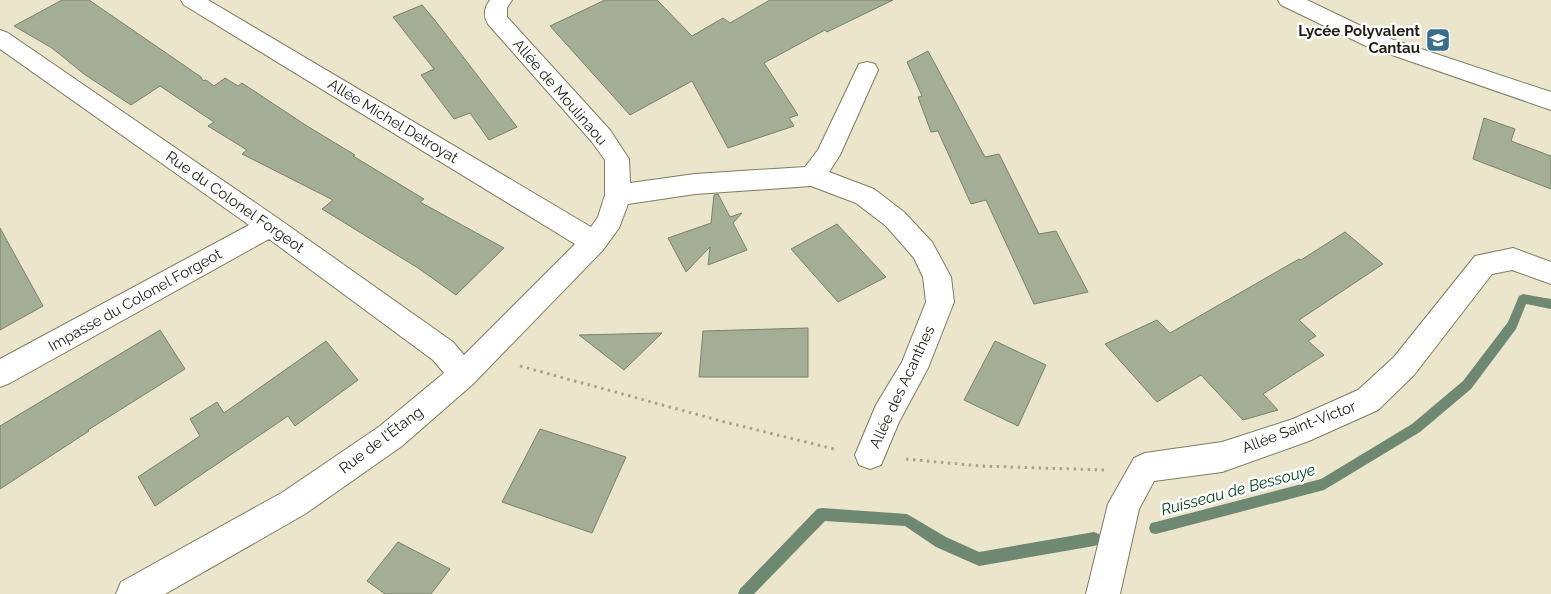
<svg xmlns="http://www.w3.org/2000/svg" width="1551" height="594" viewBox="0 0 1551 594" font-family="Raleway,sans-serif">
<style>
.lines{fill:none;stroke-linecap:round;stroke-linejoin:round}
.stream{fill:#6f8871;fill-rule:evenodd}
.building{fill:#a4ad95;stroke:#79826b}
.minor-casing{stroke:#7f7a62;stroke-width:2}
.path{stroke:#a6a28d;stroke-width:3;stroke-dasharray:2.5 4.5;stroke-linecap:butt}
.minor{fill:#fff;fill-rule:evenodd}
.labels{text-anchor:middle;stroke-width:5;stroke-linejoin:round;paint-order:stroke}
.poi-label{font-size:15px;font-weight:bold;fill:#1e1c13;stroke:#fff;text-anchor:end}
.street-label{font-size:15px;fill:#1e1c13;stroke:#fff}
.water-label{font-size:16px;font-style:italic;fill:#003f1a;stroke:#fff}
</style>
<rect width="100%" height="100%" fill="#ebe6cb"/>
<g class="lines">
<path class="stream" d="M 1523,294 L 1551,299 L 1551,309 L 1526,304 L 1516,329 L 1471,389 L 1420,432 L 1324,490 L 1156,534 L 1151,533 L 1149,528 L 1151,523 L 1156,522 L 1321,479 L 1412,424 L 1463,381 L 1508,322 L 1519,296 Z
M 822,508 L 907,514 L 946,537 L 979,552 L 1094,532 L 1099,534 L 1101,539 L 1099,544 L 1094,546 L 979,566 L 936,547 L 905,526 L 825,521 L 754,594 L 738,594 L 740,589 L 817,509 Z"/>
</g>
<path class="building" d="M 62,0 L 89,0 L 201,77 L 203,81 L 206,80 L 214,86 L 225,78 L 238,86 L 242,83 L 307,126 L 355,155 L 353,156 L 424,199 L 420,202 L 504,248 L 456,295 L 418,268 L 322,209 L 333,200 L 242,154 L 247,150 L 208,126 L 214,122 L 160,86 L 131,105 L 84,74 L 52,48 L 14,26 Z
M 605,0 L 657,0 L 692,36 L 723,18 L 730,23 L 770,0 L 893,0 L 827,32 L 825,30 L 764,63 L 798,115 L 789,118 L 794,126 L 728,148 L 692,81 L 630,115 L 550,26 Z
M 422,5 L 434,19 L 517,127 L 489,140 L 470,113 L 454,119 L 421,75 L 434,69 L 393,17 Z
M 928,51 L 985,157 L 999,154 L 1039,234 L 1056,231 L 1088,292 L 1034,304 L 986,200 L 971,204 L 938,131 L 931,132 L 918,97 L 922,96 L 907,62 Z
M 1484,118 L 1515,129 L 1511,141 L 1551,156 L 1551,189 L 1473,159 Z
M 718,194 L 730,217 L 742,213 L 733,223 L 747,250 L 708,265 L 710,247 L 686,272 L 668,238 L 711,223 L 714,195 Z
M 837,224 L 886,277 L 838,302 L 791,249 Z
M 0,228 L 43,306 L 0,330 Z
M 1345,232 L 1383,264 L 1299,320 L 1316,336 L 1308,341 L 1324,355 L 1263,394 L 1278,410 L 1243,420 L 1201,375 L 1157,402 L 1105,344 L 1157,320 L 1170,333 L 1299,259 L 1301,260 Z
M 808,328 L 808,377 L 699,377 L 703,331 Z
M 160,330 L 185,369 L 88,430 L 89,431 L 0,489 L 0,426 Z
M 662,333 L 624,370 L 579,335 Z
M 326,341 L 358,380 L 295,426 L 288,416 L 155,506 L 138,477 L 200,436 L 190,419 L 217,402 L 224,413 Z
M 995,341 L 1046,365 L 1018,426 L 964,400 Z
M 540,429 L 626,457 L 592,533 L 502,502 Z
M 398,542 L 450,569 L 431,594 L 385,594 L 367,581 Z"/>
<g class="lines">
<defs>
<path id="minor" d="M 181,0 L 208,0 L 591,227 L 598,217 L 605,195 L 605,160 L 592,142 L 488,24 C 483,16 484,8 490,0 L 512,0 L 507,8 L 507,17 L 610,130 L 629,159 L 630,183 L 695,174 L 805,167 L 818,150 L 859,64 L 867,62 L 875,64 L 878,70 L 840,155 L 829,172 L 874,189 L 904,212 L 932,242 L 951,277 L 954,302 L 928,368 L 899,422 L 881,465 L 870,469 L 859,465 L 855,455 L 876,405 L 902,362 L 926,302 L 923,277 L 914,258 L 886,226 L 856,203 L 811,186 L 695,194 L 628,204 L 619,228 L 603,250 L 473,384 L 402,446 L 305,514 L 165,594 L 116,594 L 121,582 L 283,492 L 380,426 L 444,373 L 433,360 L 269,239 L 10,383 L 0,387 L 0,359 L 249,225 L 0,49 L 0,30 L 8,33 L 279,219 L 453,342 L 464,355 L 575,244 L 184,5 Z
M 1278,0 L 1307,0 L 1382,36 L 1551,92 L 1551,110 L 1366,46 L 1281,5 Z
M 1513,248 L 1551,262 L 1551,284 L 1512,270 L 1492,274 L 1414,375 L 1378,410 L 1309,441 L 1222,472 L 1154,481 L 1139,509 L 1120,594 L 1086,594 L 1108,504 L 1134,458 L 1145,453 L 1222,442 L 1293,419 L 1358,390 L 1394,357 L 1475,256 Z"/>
</defs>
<use href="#minor" class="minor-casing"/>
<path class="path" d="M 520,366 L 721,421 L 838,450
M 906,459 L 980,466 L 1104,470"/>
<use href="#minor" class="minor"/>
</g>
<defs>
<symbol id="school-square" viewBox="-11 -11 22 22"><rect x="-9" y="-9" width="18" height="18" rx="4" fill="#376e89" stroke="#fff"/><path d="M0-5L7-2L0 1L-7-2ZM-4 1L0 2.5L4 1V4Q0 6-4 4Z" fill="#fff"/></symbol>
</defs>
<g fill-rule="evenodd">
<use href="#school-square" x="1424" y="26" width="28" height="28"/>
</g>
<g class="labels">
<g class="poi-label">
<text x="1420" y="36">Lycée Polyvalent<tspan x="1420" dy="17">Cantau</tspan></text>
</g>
<g class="street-label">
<text transform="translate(560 92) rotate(49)" y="5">Allée de Moulinaou</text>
<text transform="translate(393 121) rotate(31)" y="5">Allée Michel Detroyat</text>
<text transform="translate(235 202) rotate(35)" y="5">Rue du Colonel Forgeot</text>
<text transform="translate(135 300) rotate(-29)" y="5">Impasse du Colonel Forgeot</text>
<text transform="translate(902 387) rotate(-65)" y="5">Allée des Acanthes</text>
<text transform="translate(1299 427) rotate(-21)" y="5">Allée Saint-Victor</text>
<text transform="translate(381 440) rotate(-37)" y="5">Rue de l'Étang</text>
</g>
<g class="water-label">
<text transform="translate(1238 489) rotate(-15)" y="6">Ruisseau de Bessouye</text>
</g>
</g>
</svg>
